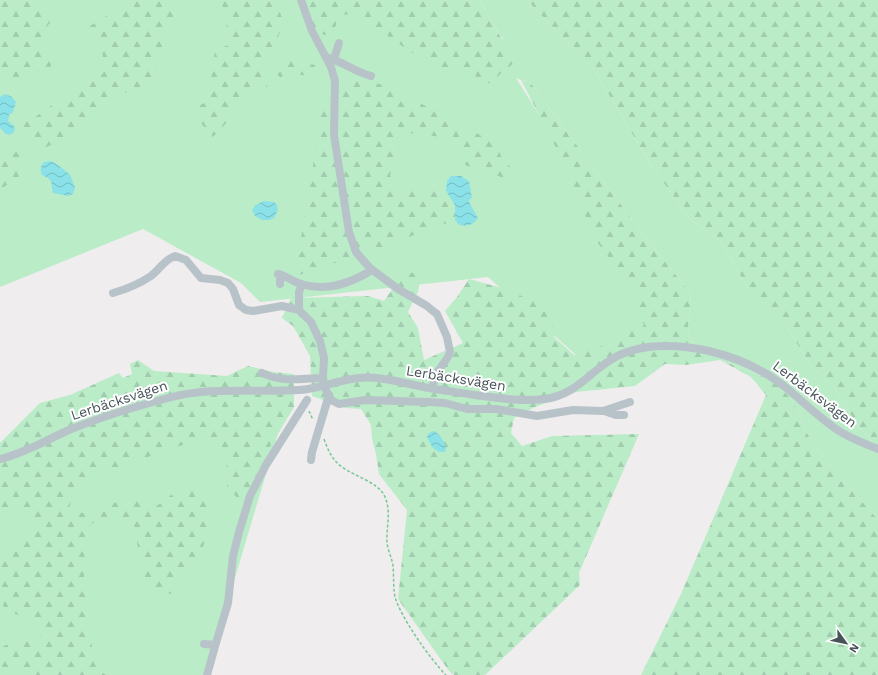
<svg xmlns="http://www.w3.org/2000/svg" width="878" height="675" viewBox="0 0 878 675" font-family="'Work Sans',sans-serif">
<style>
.green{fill:#bbecc8}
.forest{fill:url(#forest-firs)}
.water{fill:url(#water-waves)}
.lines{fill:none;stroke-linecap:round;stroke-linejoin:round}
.path{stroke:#75c994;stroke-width:1.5;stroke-dasharray:3 2;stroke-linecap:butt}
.minor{stroke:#b8c3c9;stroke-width:8}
.labels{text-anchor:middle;stroke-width:4;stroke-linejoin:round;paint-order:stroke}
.street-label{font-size:14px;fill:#465359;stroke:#fff}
</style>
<defs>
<pattern id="forest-firs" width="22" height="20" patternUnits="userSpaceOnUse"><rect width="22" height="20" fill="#bbecc8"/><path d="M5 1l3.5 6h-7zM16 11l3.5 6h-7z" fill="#a2ccae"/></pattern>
<pattern id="water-waves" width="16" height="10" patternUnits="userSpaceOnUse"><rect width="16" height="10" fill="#8ae2e8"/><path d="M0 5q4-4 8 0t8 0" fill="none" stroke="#73babf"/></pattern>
</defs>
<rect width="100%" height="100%" fill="#efeded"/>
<path class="green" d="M 0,0 L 466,0 L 505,42 L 492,23 L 480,0 L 527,0 L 594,70 L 651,165 L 690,219 L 721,242 L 749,290 L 785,325 L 811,365 L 835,389 L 856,423 L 878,449 L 878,520 L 826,460 L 808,435 L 792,400 L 764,377 L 720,360 L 689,338 L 688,330 L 691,294 L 642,233 L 529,81 L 521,80 L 516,78 L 641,277 L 653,332 L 584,362 L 488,277 L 260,302 L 241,283 L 143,229 L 0,287 Z
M 288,400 L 206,675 L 0,675 L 0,458 Z"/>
<path class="forest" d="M 0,0 L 43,0 L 46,15 L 58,14 L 41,33 L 41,44 L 51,50 L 53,61 L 49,69 L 0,83 Z
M 120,0 L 179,0 L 149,87 L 134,94 L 122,92 L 74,129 L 74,139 L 60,147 L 53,144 L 40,150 L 34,146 L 35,135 L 21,135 L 14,117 L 30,121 L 56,102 L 93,81 L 104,72 L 102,48 L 89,36 L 88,27 L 117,10 Z
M 221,0 L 275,0 L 284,23 L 274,46 L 253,66 L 268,76 L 267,87 L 248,89 L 231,118 L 213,137 L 199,121 L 199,105 L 208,102 L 215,50 L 231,44 Z
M 303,0 L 480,0 L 492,23 L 516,61 C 510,67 496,76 493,82 L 486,84 L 466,69 L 441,68 L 418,57 L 359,16 L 340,14 L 333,33 L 324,35 L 314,28 Z
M 527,0 L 878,0 L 878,449 L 856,423 L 835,389 L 811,365 L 785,325 L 749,290 L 721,242 L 690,219 L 651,165 L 594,70 Z
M 283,58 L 315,65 L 314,71 L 308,76 L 285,72 L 281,78 L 270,69 Z
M 521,80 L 529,81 L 642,233 L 691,294 L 688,330 L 689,338 L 720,360 L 764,377 L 780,387 L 792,400 L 808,435 L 826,460 L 878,520 L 878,675 L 641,675 L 681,594 L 766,395 L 751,377 L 720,360 L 686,365 L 665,364 L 635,386 L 576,392 L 535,407 L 514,418 L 511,433 L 522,446 L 552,436 L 639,434 L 579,573 L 580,585 L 485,675 L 454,675 L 449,671 L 398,599 L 407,510 L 379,474 L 376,454 L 372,439 L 371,425 L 361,409 L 346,408 L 312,396 L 310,356 L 293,326 L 282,318 L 291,298 L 368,296 L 384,301 L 405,271 L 421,275 L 418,292 L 408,312 L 418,328 L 424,360 L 463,343 L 445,311 L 457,297 L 469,279 L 513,291 L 530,301 L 538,301 L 551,317 L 554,337 L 574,355 L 598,347 L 613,344 L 623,334 L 644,326 L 632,288 L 594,238 L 566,167 Z
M 349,81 L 373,81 L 415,100 L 459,125 L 495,142 L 502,158 L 506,160 L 515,175 L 507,179 L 465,165 L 450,138 L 409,133 L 400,140 L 390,175 L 398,188 L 446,191 L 455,205 L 455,220 L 365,253 L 293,277 C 306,219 314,160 322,101 Z
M 26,151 L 18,179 L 10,182 L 3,188 L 0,187 L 0,164 L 4,162 L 9,153 Z
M 138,360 L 154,371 L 227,376 L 248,366 L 274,372 L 294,374 L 294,407 L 264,457 L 243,504 L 227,487 L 228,470 L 223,450 L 200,439 L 98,474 L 72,495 L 69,510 L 83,513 L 139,495 L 144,508 L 154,508 L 171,495 L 196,488 L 209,503 L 210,529 L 196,565 L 181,575 L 171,594 L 145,590 L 134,525 L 121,521 L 92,523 L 85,535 L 84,575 L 88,624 L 96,668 L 106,675 L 32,675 L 0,666 L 0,648 L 12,642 L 43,636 L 33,619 L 4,611 L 0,561 L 33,526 L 22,507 L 0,514 L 0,443 L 40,403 L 70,395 L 119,373 L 123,378 L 132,374 L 130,364 Z"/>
<path class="water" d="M 5,94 L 12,97 L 16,102 L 13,112 L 9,115 L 8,121 L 14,126 L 15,129 L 13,133 L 10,135 L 5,133 L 0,128 L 0,97 Z
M 51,161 C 54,162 68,172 70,175 C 72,177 73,184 75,187 L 73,194 L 68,196 L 53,193 C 50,182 55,181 42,175 C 40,170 40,167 44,162 Z
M 451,176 L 461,176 L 469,181 L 472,198 L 470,199 L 469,202 L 478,218 C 472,226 468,226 459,225 L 455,220 L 455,205 L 446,191 L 447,181 Z
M 263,201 L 274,202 L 277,205 L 278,210 L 274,218 L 269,220 L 262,220 L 255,216 L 252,210 L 255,206 Z
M 433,431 C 440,433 444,441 446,448 L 445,452 C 434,453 430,445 427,436 L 429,433 Z"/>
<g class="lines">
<path class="path" d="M 309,411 L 313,420
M 324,439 C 328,450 332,460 342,467 C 354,476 377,482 384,495 C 392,510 386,527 387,543 C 388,551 392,558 393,566 C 394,576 393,587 395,597 C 401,618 431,660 446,675"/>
<path class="minor" d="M 301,0 L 312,31 L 331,67 L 335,81 L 334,135 L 336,148 L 349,232 L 356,252 L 370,268 L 398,289 L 427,306 L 433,311 L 437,314 L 447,337 L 450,352 L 448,357 L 436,374 L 432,388
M 326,57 C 342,61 355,72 371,76
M 334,59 L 339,43
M 278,274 C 287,276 293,282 301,284 C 326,292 351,283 372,270
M 280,284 L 280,275
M 113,293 C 127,289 139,284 151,276 C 159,270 165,259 175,256 L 186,260 L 201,278 L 220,280 L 228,283 L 233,289 L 239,305 L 246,310 L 253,311 L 282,306 L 299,310 L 311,322 L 320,341 L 324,358 L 323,377 L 324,386 L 331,400 L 339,404 L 365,400 L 428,402 L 445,403 L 467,409 L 496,409 L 537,416 L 573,410 L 603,411 L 630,402
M 299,310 L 299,292 L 302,284
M 262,373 C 283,383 300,378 323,378
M 604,411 L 616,415 L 624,415
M 0,459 C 25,453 46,440 69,430 C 101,417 134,407 168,398 C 211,386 255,393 299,390 C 319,389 338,380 358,378 C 379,376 399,382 419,386 C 437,390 456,392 475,395 C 498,398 522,402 545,399 C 574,395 586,376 609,361 C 637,342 677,344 709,351 C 739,358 765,370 789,390 C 804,403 819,417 836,429 C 849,438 863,443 878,449
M 311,460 L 312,452 L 329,395
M 204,644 L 215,645
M 207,675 L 216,643 L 228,603 L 233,556 L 239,532 L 250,496 L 266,465 L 307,400"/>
</g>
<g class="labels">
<g class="street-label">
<text transform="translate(456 378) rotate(9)" y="5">Lerbäcksvägen</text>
<text transform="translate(815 394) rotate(37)" y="5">Lerbäcksvägen</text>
<text transform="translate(119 400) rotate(-18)" y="5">Lerbäcksvägen</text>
</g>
</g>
<g transform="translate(846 643) rotate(123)" stroke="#ffffff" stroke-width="3" paint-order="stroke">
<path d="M0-3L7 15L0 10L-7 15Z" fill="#465359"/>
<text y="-6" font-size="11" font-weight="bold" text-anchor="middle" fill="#465359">N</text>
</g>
</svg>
